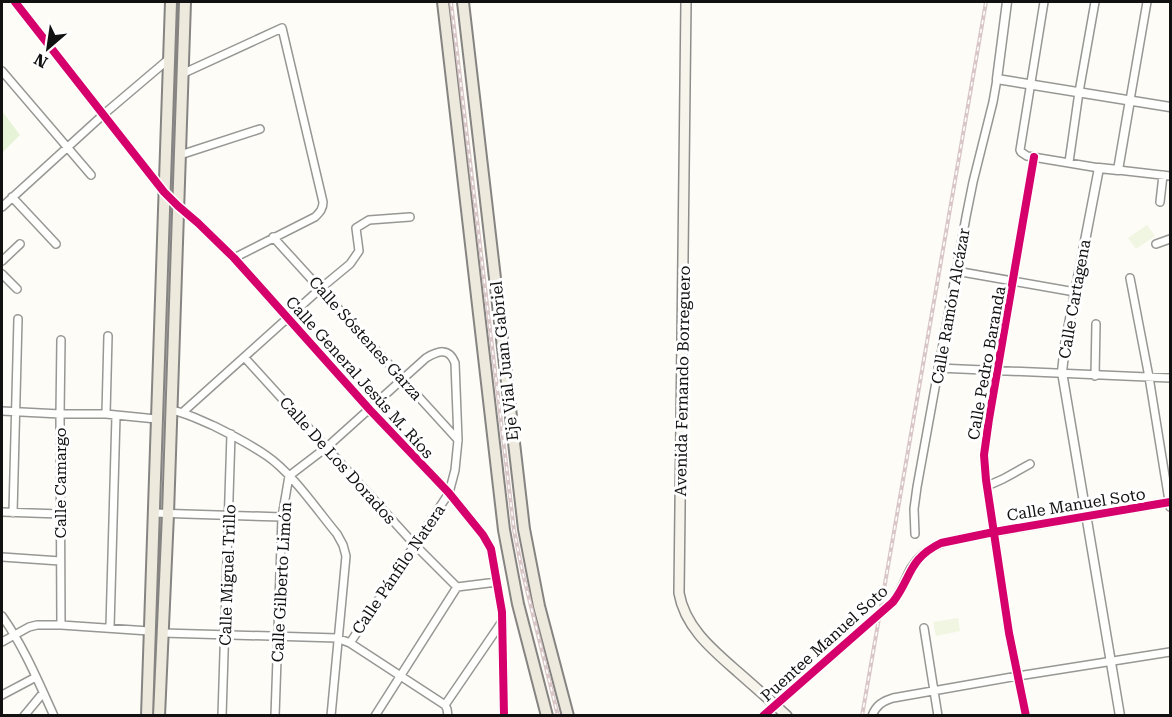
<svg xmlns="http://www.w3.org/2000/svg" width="1172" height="717" viewBox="0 0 1172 717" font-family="'Roboto Serif',serif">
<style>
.green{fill:#e7f3d7}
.pitch{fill:#f0f6e1}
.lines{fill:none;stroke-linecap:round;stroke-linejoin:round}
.minor-casing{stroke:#979795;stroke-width:10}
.tertiary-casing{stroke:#979795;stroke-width:11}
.secondary-casing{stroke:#8e8d8b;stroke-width:12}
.primary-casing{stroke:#858482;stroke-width:14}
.minor{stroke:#fffffe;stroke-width:7}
.tertiary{stroke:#fffffe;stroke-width:8}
.secondary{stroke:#f6f4eb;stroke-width:9}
.primary{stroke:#ede9dc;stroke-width:10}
.rail-casing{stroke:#d9c6c7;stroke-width:4}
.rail{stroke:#fff;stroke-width:1.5;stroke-dasharray:4.5;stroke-linecap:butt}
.minor-bridge-casing{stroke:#979795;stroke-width:10;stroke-linecap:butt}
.minor-bridge{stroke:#fffffe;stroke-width:7}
.cycleway-casing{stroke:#fff;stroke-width:11}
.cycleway{stroke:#d6006c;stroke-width:8}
.labels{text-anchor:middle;stroke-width:6;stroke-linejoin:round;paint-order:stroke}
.street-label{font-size:16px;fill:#111;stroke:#fff}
</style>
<rect width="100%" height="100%" fill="#fdfcf7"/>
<path class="green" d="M 2,111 L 20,135 L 2,153 Z"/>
<path class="pitch" d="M 1147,225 L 1155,236 L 1136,249 L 1128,238 Z
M 958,618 L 960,631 L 936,636 L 933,622 Z"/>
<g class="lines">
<defs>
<path id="minor" d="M 15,2 L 164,192 L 178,206 L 198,223 L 234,258 L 370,410 L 449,493 L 483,535 L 491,549 L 502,612 L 504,716
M 1044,2 L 1020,150 L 1021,152 L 1027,156 L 1099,168
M 2,71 L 91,175
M 184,73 L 282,28 L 323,202 C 323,209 320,212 315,217 L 234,258
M 1130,100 L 1147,2
M 180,155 L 260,129
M 1069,162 L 1079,92 L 1095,2
M 1118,170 L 1170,176
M 12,197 L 56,244
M 1160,202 L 1163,175
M 2,207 L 104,114 L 170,58
M 273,237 L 458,440
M 1156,244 L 1170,239
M 2,261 L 20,244
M 956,271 L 1075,292
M 2,274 L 17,289
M 1130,278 L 1149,377 L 1170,507
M 245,358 L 415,545 L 457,587
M 938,368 L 1170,378
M 1095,376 L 1096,324
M 171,410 C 187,413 200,420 214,426 C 232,435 250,444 267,456 C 292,473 317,510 337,534 L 343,545 L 346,556 L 331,716
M 2,411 L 60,414 L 106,414 L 156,419
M 183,412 L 321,288 L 350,264 L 359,251 L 356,228 L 369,220 L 410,217
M 106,414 L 108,336
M 987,486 L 1003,479 L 1030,464
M 2,512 L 60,514
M 13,513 L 18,319
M 154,513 L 282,517
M 990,533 L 1170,502
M 915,534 L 914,509 L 917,487 L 966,217 L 973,182 L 993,102 L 997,79
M 2,557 L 60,561
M 2,616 C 24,647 38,681 54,716
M 61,625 L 60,414 L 61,340
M 110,627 L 116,416
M 924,628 L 938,716
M 163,633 L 337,638 L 350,643 L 445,705
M 2,642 L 29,627 L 37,625 L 61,625 L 149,631
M 2,695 L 36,677
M 445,705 L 501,623
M 445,705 L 447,709 L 448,716
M 24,716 L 43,693
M 222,716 L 231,434
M 275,716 L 282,517 L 289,476 L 327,447 L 426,358 C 438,351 449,347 455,363 L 458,440 L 455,470 L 449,493 L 350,643
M 375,716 L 457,587 L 497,582
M 872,716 C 876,705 883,701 893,698 L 1018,676 L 1170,652
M 1026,716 L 1009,633 L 986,480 L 984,455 L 989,419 L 1034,157"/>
<path id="tertiary" d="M 1007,2 L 997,79 L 1170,107
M 1120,716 L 1062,372 L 1065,345 L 1099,168 L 1118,170 L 1130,100"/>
<path id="secondary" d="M 686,2 L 679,593 C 685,628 714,651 739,673 C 755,687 771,701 787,716"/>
<path id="primary" d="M 443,2 L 504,530 L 518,604 L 547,716
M 463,2 L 524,529 L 539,606 L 568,716
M 147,716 L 171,2
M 159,716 L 168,514 L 185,2"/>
</defs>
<use href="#minor" class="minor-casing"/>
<use href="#tertiary" class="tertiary-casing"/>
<use href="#secondary" class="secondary-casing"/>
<use href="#primary" class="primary-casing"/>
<use href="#minor" class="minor"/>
<use href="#tertiary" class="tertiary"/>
<use href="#secondary" class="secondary"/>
<use href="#primary" class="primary"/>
<defs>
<path id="rail" d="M 451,2 L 514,530 L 522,570 L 558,716
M 862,716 L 986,2"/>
</defs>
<use href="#rail" class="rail-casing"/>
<use href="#rail" class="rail"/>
<defs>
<path id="minor-bridge" d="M 763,716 L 893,602 C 901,591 905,579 911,568 C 927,541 958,539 986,534"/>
</defs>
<use href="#minor-bridge" class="minor-bridge-casing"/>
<use href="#minor-bridge" class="minor-bridge"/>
<defs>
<path id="cycleway" d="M 15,2 L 164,192 L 178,206 L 198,223 L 234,258 L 370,410 L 449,493 L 483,535 L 491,549 L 502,612 L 504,716
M 763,716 L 893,602 C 912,577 908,559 941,543 L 994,532 L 1170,502
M 1026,716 L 1009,633 L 986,480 L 984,455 L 989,419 L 1034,157"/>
</defs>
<use href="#cycleway" class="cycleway-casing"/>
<use href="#cycleway" class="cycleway"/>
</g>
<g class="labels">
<g class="street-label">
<text transform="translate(1074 299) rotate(-80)" y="6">Calle Cartagena</text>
<text transform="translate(950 306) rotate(-80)" y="6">Calle Ramón Alcázar</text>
<text transform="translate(366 338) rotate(48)" y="6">Calle Sóstenes Garza</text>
<text transform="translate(504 361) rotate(-96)" y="6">Eje Vial Juan Gabriel</text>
<text transform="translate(986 363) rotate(-80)" y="6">Calle Pedro Baranda</text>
<text transform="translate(360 377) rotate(48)" y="6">Calle General Jesús M. Ríos</text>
<text transform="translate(682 381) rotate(-89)" y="6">Avenida Fernando Borreguero</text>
<text transform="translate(338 460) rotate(48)" y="6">Calle De Los Dorados</text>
<text transform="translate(60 483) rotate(-90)" y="6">Calle Camargo</text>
<text transform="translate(1076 504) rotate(-9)" y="6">Calle Manuel Soto</text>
<text transform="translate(398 569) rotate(-56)" y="6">Calle Pánfilo Natera</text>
<text transform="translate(227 575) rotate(-88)" y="6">Calle Miguel Trillo</text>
<text transform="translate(281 582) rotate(-87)" y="6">Calle Gilberto Limón</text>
<text transform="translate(824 643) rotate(-42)" y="6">Puentee Manuel Soto</text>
</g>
</g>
<rect width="1172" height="717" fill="none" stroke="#111111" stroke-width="6"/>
<g transform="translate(48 48) rotate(209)" stroke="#ffffff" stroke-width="4.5" paint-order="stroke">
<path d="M0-4.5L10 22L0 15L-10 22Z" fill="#111111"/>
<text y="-9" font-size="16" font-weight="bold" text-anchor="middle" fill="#111111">N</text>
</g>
</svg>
